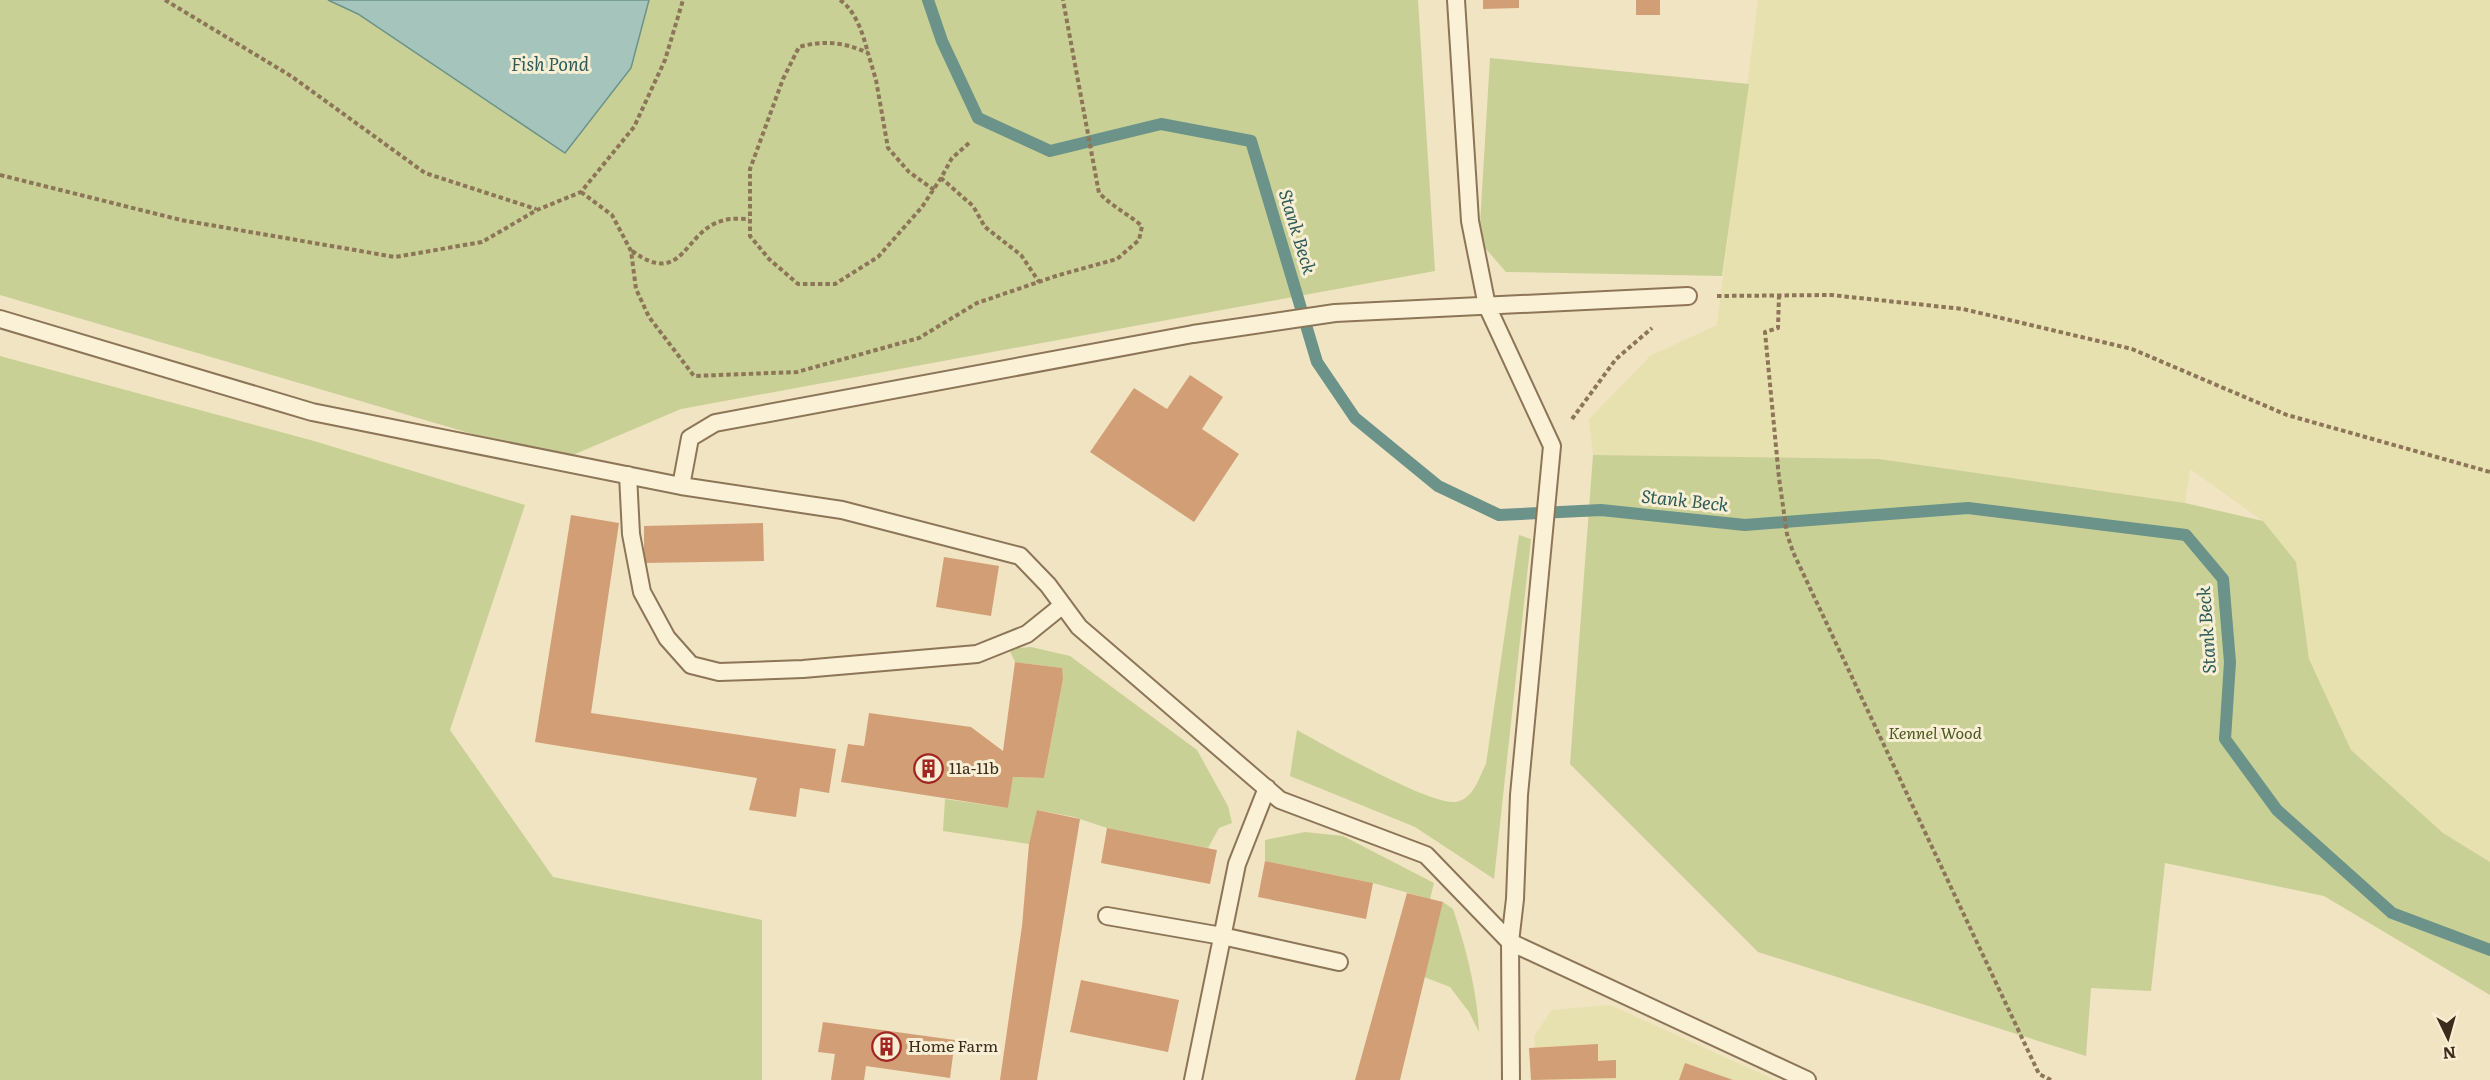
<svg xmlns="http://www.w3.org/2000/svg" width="2490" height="1080" viewBox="0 0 2490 1080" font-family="Literata,serif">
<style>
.farmland{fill:#e7e0af}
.green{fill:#c8d095}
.water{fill:#a5c4bb;stroke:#6b938a;stroke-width:1.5}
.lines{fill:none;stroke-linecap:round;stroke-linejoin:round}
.stream{stroke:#6b938a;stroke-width:12}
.building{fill:#d29e76}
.service-casing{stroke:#8d7558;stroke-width:20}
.path{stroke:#8d7558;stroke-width:4;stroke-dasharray:4.5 3;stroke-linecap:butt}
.service{stroke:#fbf1d6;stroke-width:16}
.labels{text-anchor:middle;stroke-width:6;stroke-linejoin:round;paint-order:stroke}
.park-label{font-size:16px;font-style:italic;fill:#4a5922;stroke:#f8eed3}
.poi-label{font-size:16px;fill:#3b2c1d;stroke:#f8eed3;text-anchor:start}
.water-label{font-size:18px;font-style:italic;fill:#2b5c5a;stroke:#f8eed3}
</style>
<rect width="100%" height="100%" fill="#f1e4c2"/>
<path class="farmland" d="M 1758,0 L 2490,0 L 2490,862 L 2443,833 L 2351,750 L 2309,659 L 2296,562 L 2263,521 L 2190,469 L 2185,503 L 1879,459 L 1593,455 L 1589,419 L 1650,356 L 1717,325 Z
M 1610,1005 L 1775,1080 L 1538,1080 L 1534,1036 L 1552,1010 Z"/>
<path class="green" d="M 0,0 L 328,0 L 358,14 L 631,68 L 649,0 L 1418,0 L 1435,271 L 681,409 L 561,460 L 0,295 Z
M 1490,58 L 1749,84 L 1722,276 L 1506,272 L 1479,241 Z
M 0,356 L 314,441 L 525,505 L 450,730 L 553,877 L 762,920 L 762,1080 L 0,1080 Z
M 1593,455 L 1879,459 L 2185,503 L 2263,521 L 2296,562 L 2309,659 L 2351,750 L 2443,833 L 2490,862 L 2490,995 L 2324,896 L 2165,863 L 2151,991 L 2091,988 L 2086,1056 L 1758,952 L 1570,764 Z
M 1519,535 L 1531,539 L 1494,879 L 1415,827 L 1290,776 L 1297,730 C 1324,745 1430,805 1455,802 C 1473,800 1479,778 1486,764 Z
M 1031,647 L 1070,656 L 1197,750 L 1228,806 L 1232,823 L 1219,828 L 1208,848 L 1107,828 L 1074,817 L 1038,810 L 1029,844 L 943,831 L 945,799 L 1008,808 L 1013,777 L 1044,778 L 1063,679 L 1061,668 L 1015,662 L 1009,649 Z
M 1305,832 L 1343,836 L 1434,883 L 1430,899 L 1373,883 L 1265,861 L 1265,840 Z
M 1443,902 L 1453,909 C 1466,948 1477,990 1479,1032 L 1469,1012 L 1450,987 L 1424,977 Z"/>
<path class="water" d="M 328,0 L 649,0 L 631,68 L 565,153 L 358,14 Z"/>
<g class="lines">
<path class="stream" d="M 928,0 L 942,41 L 978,118 L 1050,151 L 1161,124 L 1251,141 L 1317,362 L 1355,418 L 1438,486 L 1499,515 L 1601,510 L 1745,525 L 1968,508 L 2186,535 L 2223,579 L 2230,662 L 2225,739 L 2277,810 L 2392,913 L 2490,950"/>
</g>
<path class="building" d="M 1483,0 L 1519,0 L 1519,8 L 1483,9 Z
M 1636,0 L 1660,0 L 1660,15 L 1636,15 Z
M 1190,375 L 1223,397 L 1202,429 L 1239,454 L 1194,522 L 1090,452 L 1134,388 L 1167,409 Z
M 571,515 L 619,523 L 591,713 L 836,749 L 829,793 L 800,788 L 796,817 L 749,810 L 757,778 L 535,742 Z
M 763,523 L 764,561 L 644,563 L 644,526 Z
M 944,557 L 999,566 L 991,616 L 936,607 Z
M 1015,662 L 1062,668 L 1063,679 L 1044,778 L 1013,777 L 1008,808 L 841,782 L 848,744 L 864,746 L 869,713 L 971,727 L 1003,751 Z
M 1037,810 L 1080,819 L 1037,1080 L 1000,1080 L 1022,926 L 1029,844 Z
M 1107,828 L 1217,850 L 1210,884 L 1101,863 Z
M 1265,861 L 1373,883 L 1366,919 L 1258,897 Z
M 1407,893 L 1443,902 L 1400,1080 L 1355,1080 Z
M 1081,980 L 1179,1000 L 1168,1052 L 1070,1032 Z
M 823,1022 L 955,1040 L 950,1078 L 866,1066 L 864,1080 L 831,1080 L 835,1054 L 818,1052 Z
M 1598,1044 L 1598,1061 L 1616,1060 L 1616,1078 L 1531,1080 L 1529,1048 Z
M 1685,1063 L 1733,1080 L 1679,1080 Z"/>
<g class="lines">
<defs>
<path id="service" d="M 1456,0 L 1470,221 L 1487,306 L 1552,446 L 1519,795 L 1515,899 L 1510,942 L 1511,1080
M 0,319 L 312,412 L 681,486 L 842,510 L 1020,556 L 1048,585 L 1079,627 L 1280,800 L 1426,855 L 1510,942 L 1807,1080
M 628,475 L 631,534 L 642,592 L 667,638 L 691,665 L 719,672 L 803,669 L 977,654 L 1027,634 L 1063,605
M 681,486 L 690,438 L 715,423 L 1193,334 L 1335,313 L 1688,296
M 1107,916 L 1222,936 L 1339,962
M 1193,1080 L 1237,864 L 1267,788"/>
</defs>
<use href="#service" class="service-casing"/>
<path class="path" d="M 165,0 L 291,76 L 425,173 L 536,209
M 840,0 C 856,11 863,34 868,53
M 969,143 L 952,158 L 941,178 L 973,206 L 985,227 L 1021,255 L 1039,282
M 0,175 L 181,220 L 395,257 L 482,242 L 537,210 L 581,192 L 634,127 L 665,60 L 683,0
M 934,190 L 909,172 L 888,148 L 876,80 L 868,53 C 844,42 824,40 799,47 L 783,79 L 750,169 L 750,236 L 769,259 L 798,284 L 835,284 L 878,257 L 922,207 L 941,178
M 581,192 L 612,215 L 631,251 L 636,289 L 649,317 L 694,376 L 797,372 L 919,338 L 977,303 L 1059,275 L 1117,259 L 1139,240 L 1142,226 C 1128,214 1113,207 1099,193 L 1063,0
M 632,251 C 685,289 683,229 725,220 C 733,218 742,219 749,219
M 1779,295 L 1778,328 L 1765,332 L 1779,478 L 1787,534 L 1793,552 L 2039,1074 L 2051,1080
M 1717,296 L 1831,295 L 1963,309 L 2132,349 L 2287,415 L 2490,472
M 1572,419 L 1616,359 L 1652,328"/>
<use href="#service" class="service"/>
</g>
<defs>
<symbol id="building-ring" viewBox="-11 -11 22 22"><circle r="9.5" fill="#f8eed3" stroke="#a02523" stroke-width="1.5"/><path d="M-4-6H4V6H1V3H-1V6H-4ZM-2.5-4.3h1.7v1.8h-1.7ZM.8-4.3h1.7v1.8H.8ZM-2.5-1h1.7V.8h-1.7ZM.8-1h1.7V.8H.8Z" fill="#a02523"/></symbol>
</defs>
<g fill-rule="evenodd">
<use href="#building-ring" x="912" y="752" width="33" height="33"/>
<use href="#building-ring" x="870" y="1030" width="33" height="33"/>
</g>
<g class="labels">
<g class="park-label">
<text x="1935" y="739">Kennel Wood</text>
</g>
<g class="poi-label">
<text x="949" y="774">11a-11b</text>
<text x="908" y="1052">Home Farm</text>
</g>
<g class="water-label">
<text x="550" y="71">Fish Pond</text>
<text transform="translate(1297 232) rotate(73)" y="6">Stank Beck</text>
<text transform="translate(1685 501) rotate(6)" y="6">Stank Beck</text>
<text transform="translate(2207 630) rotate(-94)" y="6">Stank Beck</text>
</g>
</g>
<g transform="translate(2448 1038) rotate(175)" stroke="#f8eed3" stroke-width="4.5" paint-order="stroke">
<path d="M0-4.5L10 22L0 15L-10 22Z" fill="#3b2c1d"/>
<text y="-9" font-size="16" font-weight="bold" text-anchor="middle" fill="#3b2c1d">N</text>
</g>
</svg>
